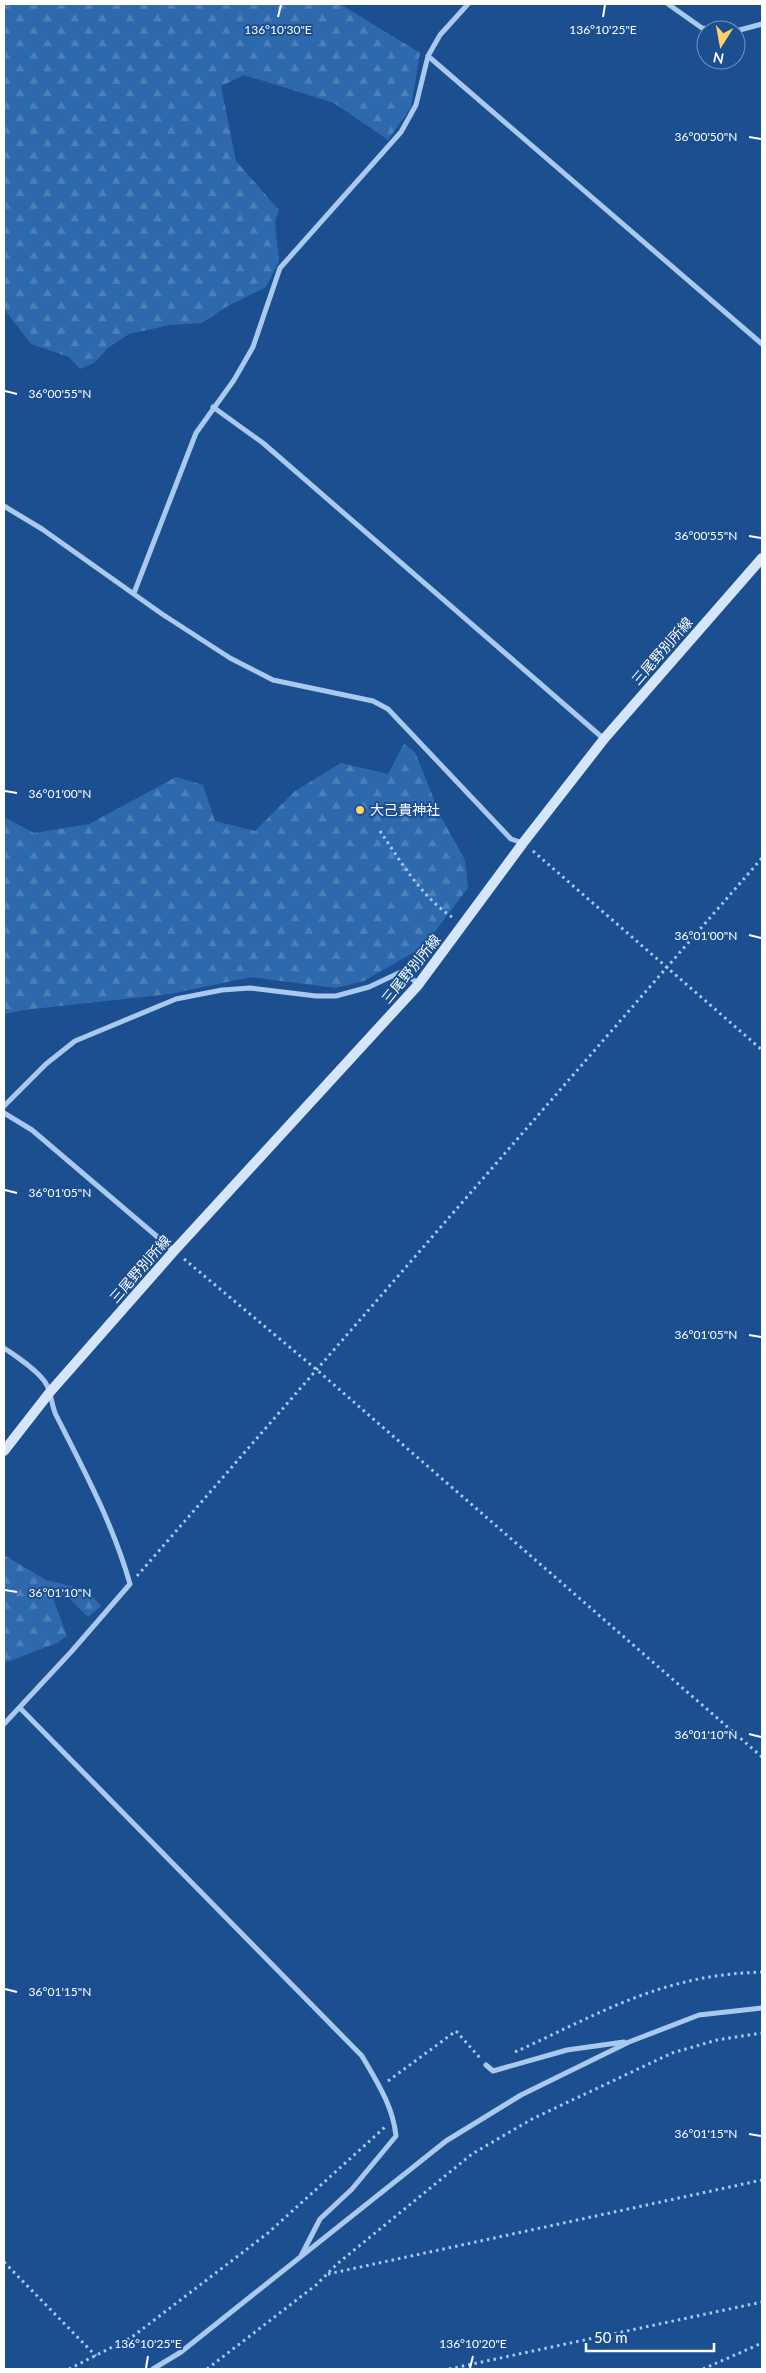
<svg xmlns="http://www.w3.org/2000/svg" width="766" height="2373" viewBox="0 0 766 2373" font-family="Lato,'Noto Sans JP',sans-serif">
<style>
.forest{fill:url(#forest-firs)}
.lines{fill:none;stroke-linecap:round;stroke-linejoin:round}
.path{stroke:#a9c9ee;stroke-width:3;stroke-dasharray:2.5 4;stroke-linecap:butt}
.minor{stroke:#a9c9ee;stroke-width:5}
.secondary{stroke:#d6e6fa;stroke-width:10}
.ticks{fill:none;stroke:#fff;stroke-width:2}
.poi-dot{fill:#ffd166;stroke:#1b4f8f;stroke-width:2}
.labels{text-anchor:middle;stroke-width:4;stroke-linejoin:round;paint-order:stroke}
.street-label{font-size:14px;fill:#fff;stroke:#1b4f8f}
.poi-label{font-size:14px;fill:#fff;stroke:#1b4f8f;text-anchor:start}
.ticks-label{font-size:12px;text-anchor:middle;fill:#fff;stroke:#1b4f8f;stroke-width:4;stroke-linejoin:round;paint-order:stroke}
</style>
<defs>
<pattern id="forest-firs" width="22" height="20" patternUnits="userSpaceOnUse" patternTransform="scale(1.25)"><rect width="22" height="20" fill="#2e69ad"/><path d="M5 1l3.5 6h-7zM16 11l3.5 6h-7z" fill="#4d80b9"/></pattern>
</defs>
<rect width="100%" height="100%" fill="#1b4f8f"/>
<path class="forest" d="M 4,4 L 340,4 L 420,53 L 411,107 L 388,140 L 334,103 L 244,75 L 221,86 L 236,161 L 279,210 L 275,221 L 279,262 L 266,287 L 226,307 L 202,323 L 170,325 L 129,334 L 108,348 L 94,363 L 80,369 L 69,357 L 31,344 L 4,309 Z
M 404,744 L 415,752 L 441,817 L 465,860 L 468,888 L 423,947 L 364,981 L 336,988 L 251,977 L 170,994 L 24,1010 L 4,1014 L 4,817 L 34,833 L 89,824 L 176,777 L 203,785 L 215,821 L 255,831 L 295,791 L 341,763 L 388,774 Z
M 4,1555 L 46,1580 L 86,1590 L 101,1606 L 88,1617 L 66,1595 L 53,1598 L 67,1636 L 57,1643 L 4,1663 Z"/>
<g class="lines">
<path class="path" d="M 380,831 C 401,862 421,896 452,917
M 533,851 L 762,1050
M 184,1259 L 317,1370 L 762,1757
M 137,1576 L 762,858
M 515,2052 C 573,2026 631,1993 694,1980 C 716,1975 739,1973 762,1972
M 388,2081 L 456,2031 L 480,2058
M 4,2262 L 96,2356
M 328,2274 L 762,2180
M 69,2369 L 132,2337 L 268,2233 L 385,2127
M 207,2369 L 316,2285 L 337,2264 L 472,2154 L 532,2119 L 672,2053 L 717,2040 L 762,2033
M 449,2369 L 762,2302
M 703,2369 L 762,2343"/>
<path class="minor" d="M 668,4 L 702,28 L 715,30
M 736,31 L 762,24
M 428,56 L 762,344
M 213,407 L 263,443 L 604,739
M 4,506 L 42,529 L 162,614 L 230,658 L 273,680 L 373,701 L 388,709 L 511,839 L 523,843
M 134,593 L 196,433 L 234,380 L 253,347 L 280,268 L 401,132 L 416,105 L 428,56 L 440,35 L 468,4
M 4,1106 L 46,1064 L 75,1041 L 176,999 L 222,990 L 250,988 L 316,996 L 336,996 L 369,987 L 403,971 L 418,984
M 4,1113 L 32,1130 L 174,1251
M 4,1348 C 17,1357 36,1369 45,1382 C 52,1392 51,1405 56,1415 C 84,1470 113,1524 130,1584 L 71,1652 L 4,1724
M 20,1708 L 362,2056 C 377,2082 393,2106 396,2136 L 352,2189 L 320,2219 L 301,2256
M 486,2065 L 493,2071 L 567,2050 L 624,2042
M 153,2369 L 181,2352 L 446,2141 L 521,2095 L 629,2042 L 699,2015 L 762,2008"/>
<path class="secondary" d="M 4,1451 L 50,1392 L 174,1251 L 418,985 L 523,843 L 604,739 L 762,558"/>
</g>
<path class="ticks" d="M 278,17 L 281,5M 603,17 L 605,5M 749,137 L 761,139M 5,391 L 17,394M 749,536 L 761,538M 5,791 L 17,793M 749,935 L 761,938M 5,1190 L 17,1193M 749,1335 L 761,1337M 5,1590 L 17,1592M 749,1734 L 761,1737M 5,1989 L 17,1992M 749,2134 L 761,2136M 146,2368 L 148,2356M 470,2368 L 473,2356"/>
<circle class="poi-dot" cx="360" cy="810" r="5"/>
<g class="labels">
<g class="street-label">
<text transform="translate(662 651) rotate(-49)" y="5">三尾野別所線</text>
<text transform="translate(411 969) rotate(-51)" y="5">三尾野別所線</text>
<text transform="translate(140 1269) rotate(-49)" y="5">三尾野別所線</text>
</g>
<g class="poi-label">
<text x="370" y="815">大己貴神社</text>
</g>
</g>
<g class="ticks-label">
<text x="278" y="34">136°10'30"E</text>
<text x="603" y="34">136°10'25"E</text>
<text x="706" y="141">36°00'50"N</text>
<text x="60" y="398">36°00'55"N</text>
<text x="706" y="540">36°00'55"N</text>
<text x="60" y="798">36°01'00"N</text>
<text x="706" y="940">36°01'00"N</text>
<text x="60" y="1197">36°01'05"N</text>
<text x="706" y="1339">36°01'05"N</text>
<text x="60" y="1597">36°01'10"N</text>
<text x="706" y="1739">36°01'10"N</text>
<text x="60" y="1996">36°01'15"N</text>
<text x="706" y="2138">36°01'15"N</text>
<text x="148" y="2348">136°10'25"E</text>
<text x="473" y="2348">136°10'20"E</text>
</g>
<rect width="766" height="2373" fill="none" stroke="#ffffff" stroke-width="10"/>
<g transform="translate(721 45) rotate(191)"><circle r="24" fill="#1b4f8f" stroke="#7695bc"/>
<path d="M0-4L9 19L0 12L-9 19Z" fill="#ffd166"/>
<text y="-8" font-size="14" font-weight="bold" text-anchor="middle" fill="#ffffff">N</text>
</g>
<path d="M586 2343v8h128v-8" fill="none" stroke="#ffffff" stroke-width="2.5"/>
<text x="594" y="2343" font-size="15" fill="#ffffff" stroke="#1b4f8f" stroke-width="4" paint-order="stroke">50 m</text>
</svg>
